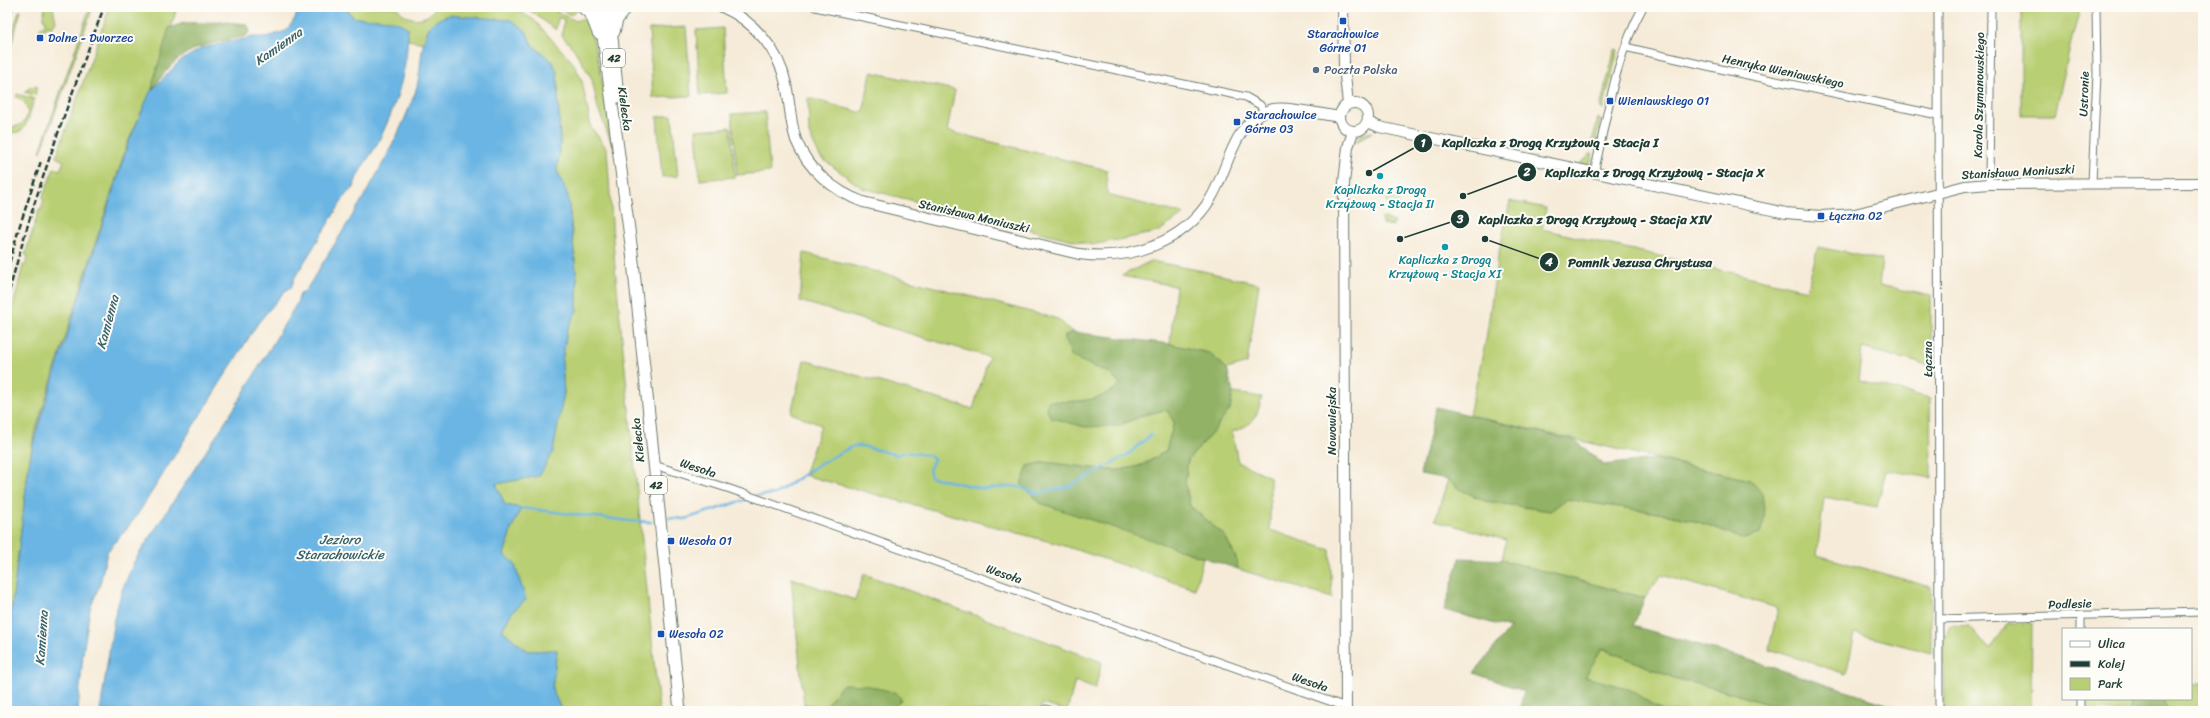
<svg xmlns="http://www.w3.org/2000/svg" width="2210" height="718" viewBox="0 0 2210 718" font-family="Sriracha,sans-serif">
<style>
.green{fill:#b9cf73;stroke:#6c8654}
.forest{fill:#92b265;stroke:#58784c}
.water{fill:#6bb5e3;stroke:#45798c}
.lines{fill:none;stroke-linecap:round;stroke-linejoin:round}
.stream{stroke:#6bb5e3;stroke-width:2.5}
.street-casing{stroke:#6a7a6d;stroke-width:9}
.secondary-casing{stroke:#6a7a6d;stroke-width:12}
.primary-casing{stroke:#6a7a6d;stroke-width:13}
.street{stroke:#fff;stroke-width:7}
.secondary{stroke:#fff;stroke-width:10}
.primary{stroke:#fff;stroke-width:11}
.rail{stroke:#1f3d34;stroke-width:2.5;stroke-dasharray:6 3;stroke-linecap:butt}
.transit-dot{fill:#1a4fb4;stroke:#fdfcf7;stroke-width:1.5}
.service-dot{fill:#5c6f8a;stroke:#fdfcf7;stroke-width:1.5}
.culture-dot{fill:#0f9aa8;stroke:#fdfcf7;stroke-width:1.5}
.labels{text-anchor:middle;stroke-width:4;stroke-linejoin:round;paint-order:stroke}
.shield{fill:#fdfcf7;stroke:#62766e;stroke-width:1}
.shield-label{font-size:11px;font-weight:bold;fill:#1f3d34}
.transit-label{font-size:12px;fill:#164399;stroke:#fdfcf7;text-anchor:start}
.service-label{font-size:12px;fill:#4e5e75;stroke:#fdfcf7;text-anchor:start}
.street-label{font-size:12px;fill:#1f3d34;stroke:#fdfcf7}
.culture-label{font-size:12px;fill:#0d838f;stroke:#fdfcf7}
.water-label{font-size:13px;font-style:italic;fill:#366169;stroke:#fdfcf7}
.leader{fill:none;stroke:#1f3d34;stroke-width:1.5}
.callout-dot{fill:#1f3d34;stroke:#fdfcf7;stroke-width:1.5}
.mark-label{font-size:12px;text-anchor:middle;font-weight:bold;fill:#fff}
.callout-label{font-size:13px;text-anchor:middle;font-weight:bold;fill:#1f3d34;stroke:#fdfcf7;stroke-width:4;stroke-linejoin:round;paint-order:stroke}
</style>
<rect width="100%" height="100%" fill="#fdfcf7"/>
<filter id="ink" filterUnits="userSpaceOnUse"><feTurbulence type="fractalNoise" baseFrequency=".025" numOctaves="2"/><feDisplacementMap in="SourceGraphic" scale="8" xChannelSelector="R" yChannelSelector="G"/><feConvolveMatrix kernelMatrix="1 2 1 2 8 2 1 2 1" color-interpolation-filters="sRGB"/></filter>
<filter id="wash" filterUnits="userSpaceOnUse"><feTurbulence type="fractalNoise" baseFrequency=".012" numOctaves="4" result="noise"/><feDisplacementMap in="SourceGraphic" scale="16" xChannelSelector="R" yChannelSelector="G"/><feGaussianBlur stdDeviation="0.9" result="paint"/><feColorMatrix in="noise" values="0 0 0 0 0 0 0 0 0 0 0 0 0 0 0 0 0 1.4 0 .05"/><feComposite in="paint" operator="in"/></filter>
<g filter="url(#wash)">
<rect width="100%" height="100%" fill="#f6ebd8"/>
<path class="green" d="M 11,7 L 14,7 L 9,23 L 7,24 L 7,14 Z
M 45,7 L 53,7 L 56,22 L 51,28 L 49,26 L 41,31 L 39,28 L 46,23 L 43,17 Z
M 90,7 L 93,7 L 41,152 L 40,151 Z
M 110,7 L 177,7 L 155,82 L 127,144 L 34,435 L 29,464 L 8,637 L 7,678 L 7,331 L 23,265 L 25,266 L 28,256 L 25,255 L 39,210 L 41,210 L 44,200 L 42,199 L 54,168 L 60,170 L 64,161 L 56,157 Z
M 347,7 L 397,7 C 406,22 426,23 436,7 L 495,7 L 495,9 L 512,7 L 534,20 L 574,64 L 582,81 L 591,127 L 607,149 L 615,268 L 659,711 L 562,711 L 552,690 L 557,650 L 527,651 L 502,630 L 512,612 L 504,555 L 511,530 L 521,508 L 505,505 L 496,484 L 539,476 L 564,393 L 562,361 L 567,330 L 577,310 L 577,280 L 568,196 L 557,170 L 560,144 L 558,81 L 552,61 L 532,45 L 526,31 L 429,27 L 425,43 L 408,40 L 408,28 L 389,20 L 355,18 L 348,12 Z
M 525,7 L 547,7 L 576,21 L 585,17 L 589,23 L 599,64 L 615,151 L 598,109 L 592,79 L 574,49 L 562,36 L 564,19 L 558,18 L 556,30 Z
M 556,7 L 576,7 L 578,9 L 571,15 Z
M 2021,7 L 2081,7 L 2073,34 L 2055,115 L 2021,115 Z
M 19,11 L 21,11 L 7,59 L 7,52 Z
M 686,27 L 691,96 L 653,98 L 649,29 Z
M 723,28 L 727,93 L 700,95 L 696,30 Z
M 1615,49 L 1618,50 L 1603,109 L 1600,108 Z
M 871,72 L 955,90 L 947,131 L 1107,170 L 1107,195 L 1184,214 L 1158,232 L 1092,245 L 862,188 L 820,157 L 809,134 L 808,98 L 863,113 Z
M 37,86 L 35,95 L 24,92 L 31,87 Z
M 17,94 L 34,99 C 29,114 28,139 7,131 L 7,126 C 27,132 37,104 16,97 Z
M 765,112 L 770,172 L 737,175 L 732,114 Z
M 672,115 L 678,176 L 662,177 L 657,117 Z
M 1598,118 L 1601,119 L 1594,148 L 1591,146 Z
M 731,127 L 735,177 L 700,180 L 696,130 Z
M 1373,132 L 1356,142 L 1362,134 Z
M 1589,154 L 1593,154 C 1592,163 1587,166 1579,164 L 1586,159 Z
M 1389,198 L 1399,200 L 1398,206 L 1387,204 L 1386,199 Z
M 1510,201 L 1546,208 L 1542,229 L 1807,290 L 1818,247 L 1882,260 L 1879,285 L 1931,296 L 1931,366 L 1862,348 L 1858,381 L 1930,398 L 1931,478 L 1886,470 L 1877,507 L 1824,497 L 1817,555 L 1931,587 L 1931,653 L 1855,633 L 1846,674 L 1769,649 L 1778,608 L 1661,575 L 1645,598 L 1502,560 L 1506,540 L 1435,520 L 1448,479 L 1459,489 L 1485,501 L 1550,511 L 1567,499 C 1625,510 1688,511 1741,539 L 1750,480 L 1469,415 L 1486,340 L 1497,262 Z
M 1385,218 L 1394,222 L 1393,226 L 1382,224 L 1381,219 Z
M 804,253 L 1058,319 L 1072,332 L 1064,336 L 1072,357 L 1112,374 L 1120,384 C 1102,403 1074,402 1049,402 L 1118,426 L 1146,414 L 1167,410 L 1174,422 L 1166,451 C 1130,474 1120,472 1079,466 L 1040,503 L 1094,519 L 1203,558 L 1195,589 L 1062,545 L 804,475 L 821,425 L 791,413 L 804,360 L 973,409 L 989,357 L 800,301 Z
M 1151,261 L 1203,271 L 1259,284 L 1247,363 L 1227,369 L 1209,353 L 1170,344 L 1176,286 L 1121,276 Z
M 1233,393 L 1262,397 C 1256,419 1254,424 1232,432 L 1238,462 L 1270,477 L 1270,530 L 1330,550 L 1332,598 L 1238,569 L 1236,558 L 1225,536 L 1190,506 L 1185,482 L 1188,460 L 1213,432 L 1230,409 Z
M 864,574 L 1102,662 L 1095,689 L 1075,681 L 1067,711 L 1042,704 L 1040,711 L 892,711 L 901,699 L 825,707 L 804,704 L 791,578 L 855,600 Z
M 2008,623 L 2032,623 L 2031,711 L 1944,711 L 1943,641 L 1950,625 L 1970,626 L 1990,650 Z
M 1601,648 L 1674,678 L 1722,690 L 1791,711 L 1662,711 L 1627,688 L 1584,677 Z
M 2191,684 L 2203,684 L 2203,711 L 2168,711 L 2164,699 L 2191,699 Z
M 2084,699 L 2134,699 L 2130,702 L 2129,711 L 2084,711 Z"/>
<path class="forest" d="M 225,22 L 247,24 L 250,31 L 246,36 C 200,46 180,46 153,89 L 153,82 L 169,28 L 184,23 Z
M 1072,332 L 1170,344 L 1209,353 L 1227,369 L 1233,393 L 1230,409 L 1213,432 L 1188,460 L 1185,482 L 1190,506 L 1225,536 L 1236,558 L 1238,569 L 1040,503 L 1021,484 L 1028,466 L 1045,462 L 1115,471 L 1144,465 L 1166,451 L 1174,422 L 1167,410 L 1146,414 L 1118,426 L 1085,427 L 1051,418 L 1046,408 L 1049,401 C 1073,402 1102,403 1120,384 L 1111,374 L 1072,357 L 1064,336 Z
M 1436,407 L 1576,441 L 1604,465 L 1656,459 L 1750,480 L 1762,493 L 1765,517 L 1760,533 L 1741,539 C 1688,511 1625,510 1567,499 L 1550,511 L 1485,501 L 1459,489 L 1448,479 L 1420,474 Z
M 1460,558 L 1502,560 L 1645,598 L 1633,626 L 1740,657 L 1908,711 L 1791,711 L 1722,690 L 1674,678 L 1602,648 L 1585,677 L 1627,688 L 1662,711 L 1519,711 L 1524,691 L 1474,673 L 1510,628 L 1444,610 Z
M 843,684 L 865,685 L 897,693 L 901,699 L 892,711 L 804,711 L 804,704 L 825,707 Z
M 2134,699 L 2164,699 L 2168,711 L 2129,711 L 2130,702 Z"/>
<path class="water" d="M 300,7 L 347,7 L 348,12 L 355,18 C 373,19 394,17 408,28 C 408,70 395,111 375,148 C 367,161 356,173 354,188 L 347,193 L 295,277 L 291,288 L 285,291 L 258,323 L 136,517 L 107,552 L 100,584 L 90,609 L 83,653 L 78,711 L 8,711 L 8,637 L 29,464 L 35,436 L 128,144 L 150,92 L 180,61 L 202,48 L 252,37 L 266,37 L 286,31 L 294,20 Z
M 449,15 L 511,20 L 526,31 L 532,45 L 552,61 L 557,72 L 560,144 L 557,170 L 568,196 L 577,280 L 577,310 L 567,330 L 562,361 L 564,393 L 553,452 L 539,476 L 496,484 L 505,505 L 521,508 L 511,530 L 504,555 L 514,562 L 526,600 L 512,612 L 502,630 L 527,651 L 557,650 L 552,689 L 562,711 L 100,711 L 114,619 L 122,590 L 135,560 L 235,407 L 297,303 L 300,294 L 306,290 C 345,226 389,164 415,93 C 422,74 419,45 429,28 C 433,20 442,18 449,15 Z"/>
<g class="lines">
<path class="stream" d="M 755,496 L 775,494 L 818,465 L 853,446 L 862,446 L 897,455 L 904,452 L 928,455 L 934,459 L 929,470 L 931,477 L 984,489 L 1015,486 L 1036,493 L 1068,487 L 1127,455 L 1151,435
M 521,508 L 630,521 L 651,522
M 669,518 L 685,519 L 751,498"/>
</g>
</g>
<g filter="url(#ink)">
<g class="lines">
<defs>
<path id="street" d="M 815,7 L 1246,97 L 1260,105 L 1265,112
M 1938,7 L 1939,711
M 1625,47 L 1738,73 L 1938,115
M 1594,173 C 1607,117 1615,57 1643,7
M 2092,182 L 2097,74 L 2096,7
M 1989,184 L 1991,7
M 654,465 L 730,489 L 1346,707
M 1939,619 L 2203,612
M 2081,629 L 2081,615
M 1046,709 L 1051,711
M 2080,711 L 2080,699"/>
<path id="secondary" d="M 722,7 C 753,20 779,50 786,84 C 790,103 790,122 796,140 C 808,170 834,191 863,202 L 1079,254 C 1129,261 1184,243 1211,198 C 1230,166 1232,121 1273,109 C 1286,106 1325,115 1340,117
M 1343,7 L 1344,66 L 1348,104
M1340 117a14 14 0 1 1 28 0a14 14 0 1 1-28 0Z
M 1368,122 L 1379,127 L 1786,213 L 1821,216 L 1855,214 L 1965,186 L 1989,184 L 2203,183
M 1346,711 L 1344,183 L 1348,147 L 1353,132"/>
<path id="primary" d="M 582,7 L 591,15 L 598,33
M 599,7 L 632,252 L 680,711
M 609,7 L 618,97
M 614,32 L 617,20 L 626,7"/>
</defs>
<use href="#street" class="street-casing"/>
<use href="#secondary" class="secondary-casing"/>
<use href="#primary" class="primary-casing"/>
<use href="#street" class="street"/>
<use href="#secondary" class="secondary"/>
<use href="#primary" class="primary"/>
<path class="rail" d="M 7,271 L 19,228 L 41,161
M 7,300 C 32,200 68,104 104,7"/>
</g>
</g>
<g class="transit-dot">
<rect x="1339" y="17" width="8" height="8" rx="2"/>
<rect x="36" y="34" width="8" height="8" rx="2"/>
<rect x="1606" y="97" width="8" height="8" rx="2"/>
<rect x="1233" y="118" width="8" height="8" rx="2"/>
<rect x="1817" y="212" width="8" height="8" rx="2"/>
<rect x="667" y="537" width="8" height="8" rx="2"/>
<rect x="657" y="630" width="8" height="8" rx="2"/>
</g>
<circle class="service-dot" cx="1316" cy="70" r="4"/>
<g class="culture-dot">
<circle cx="1380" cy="176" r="4"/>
<circle cx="1445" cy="247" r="4"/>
</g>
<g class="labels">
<g class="shield">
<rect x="603" y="49" width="22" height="18" rx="3"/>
<rect x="645" y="476" width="22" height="18" rx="3"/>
</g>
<g class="shield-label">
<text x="614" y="62">42</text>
<text x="656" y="489">42</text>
</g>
<g class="transit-label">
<text x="1343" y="38" text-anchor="middle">Starachowice<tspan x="1343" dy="14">Górne 01</tspan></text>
<text x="48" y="42">Dolne - Dworzec</text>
<text x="1618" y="105">Wieniawskiego 01</text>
<text x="1245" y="119">Starachowice<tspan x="1245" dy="14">Górne 03</tspan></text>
<text x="1829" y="220">Łączna 02</text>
<text x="679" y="545">Wesoła 01</text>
<text x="669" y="638">Wesoła 02</text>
</g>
<g class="service-label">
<text x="1324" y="74">Poczta Polska</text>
</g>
<g class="street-label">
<text transform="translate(1783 71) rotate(12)" y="4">Henryka Wieniawskiego</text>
<text transform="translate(2084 94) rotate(-88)" y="4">Ustronie</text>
<text transform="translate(1979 95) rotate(-89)" y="4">Karola Szymanowskiego</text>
<text transform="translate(625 109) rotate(82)" y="4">Kielecka</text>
<text transform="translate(2018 172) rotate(-3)" y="4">Stanisława Moniuszki</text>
<text transform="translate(974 216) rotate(13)" y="4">Stanisława Moniuszki</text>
<text transform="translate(1928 359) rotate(-90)" y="4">Łączna</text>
<text transform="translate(1332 421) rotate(-90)" y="4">Nowowiejska</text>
<text transform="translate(638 440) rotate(-96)" y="4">Kielecka</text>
<text transform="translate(698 468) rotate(18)" y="4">Wesoła</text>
<text transform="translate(1004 574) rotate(19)" y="4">Wesoła</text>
<text transform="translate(2070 604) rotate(-2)" y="4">Podlesie</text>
<text transform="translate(1310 682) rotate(19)" y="4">Wesoła</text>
</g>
<g class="culture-label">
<text x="1380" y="194">Kapliczka z Drogą<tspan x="1380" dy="14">Krzyżową - Stacja II</tspan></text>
<text x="1445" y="264">Kapliczka z Drogą<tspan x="1445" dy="14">Krzyżową - Stacja XI</tspan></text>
</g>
<g class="water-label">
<text transform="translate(278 46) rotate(-35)" y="5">Kamienna</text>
<text transform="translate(107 322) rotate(-75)" y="5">Kamienna</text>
<text x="340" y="544">Jezioro<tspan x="340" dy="15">Starachowickie</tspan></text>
<text transform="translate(41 638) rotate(-86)" y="5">Kamienna</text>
</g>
</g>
<path class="leader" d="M1369 173L1423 143M1463 196L1527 172M1400 239L1460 219M1485 239L1549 262"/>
<g class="callout-dot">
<circle cx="1369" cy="173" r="4"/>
<circle cx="1463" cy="196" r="4"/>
<circle cx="1400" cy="239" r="4"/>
<circle cx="1485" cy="239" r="4"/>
<circle cx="1423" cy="143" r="10"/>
<circle cx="1527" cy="172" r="10"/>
<circle cx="1460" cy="219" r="10"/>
<circle cx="1549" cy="262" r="10"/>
</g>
<g class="mark-label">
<text x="1423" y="147">1</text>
<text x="1527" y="176">2</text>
<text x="1460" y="223">3</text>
<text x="1549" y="266">4</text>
</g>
<g class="callout-label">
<text x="1550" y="147">Kapliczka z Drogą Krzyżową - Stacja I</text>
<text x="1655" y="177">Kapliczka z Drogą Krzyżową - Stacja X</text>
<text x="1595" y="224">Kapliczka z Drogą Krzyżową - Stacja XIV</text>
<text x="1640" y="267">Pomnik Jezusa Chrystusa</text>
</g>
<rect width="2210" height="718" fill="none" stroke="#fdfcf7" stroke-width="24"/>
<rect x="2062" y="628" width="130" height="72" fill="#fdfcf7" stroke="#a4b0a9"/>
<rect x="2070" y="641" width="20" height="6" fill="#ffffff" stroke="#a4b0a9"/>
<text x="2098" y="648" font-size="12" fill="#1f3d34">Ulica</text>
<rect x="2070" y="661" width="20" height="6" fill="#1f3d34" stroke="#a4b0a9"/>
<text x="2098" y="668" font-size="12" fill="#1f3d34">Kolej</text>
<rect x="2070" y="678" width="20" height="12" fill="#b9cf73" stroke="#a4b0a9"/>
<text x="2098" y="688" font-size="12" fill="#1f3d34">Park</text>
</svg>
